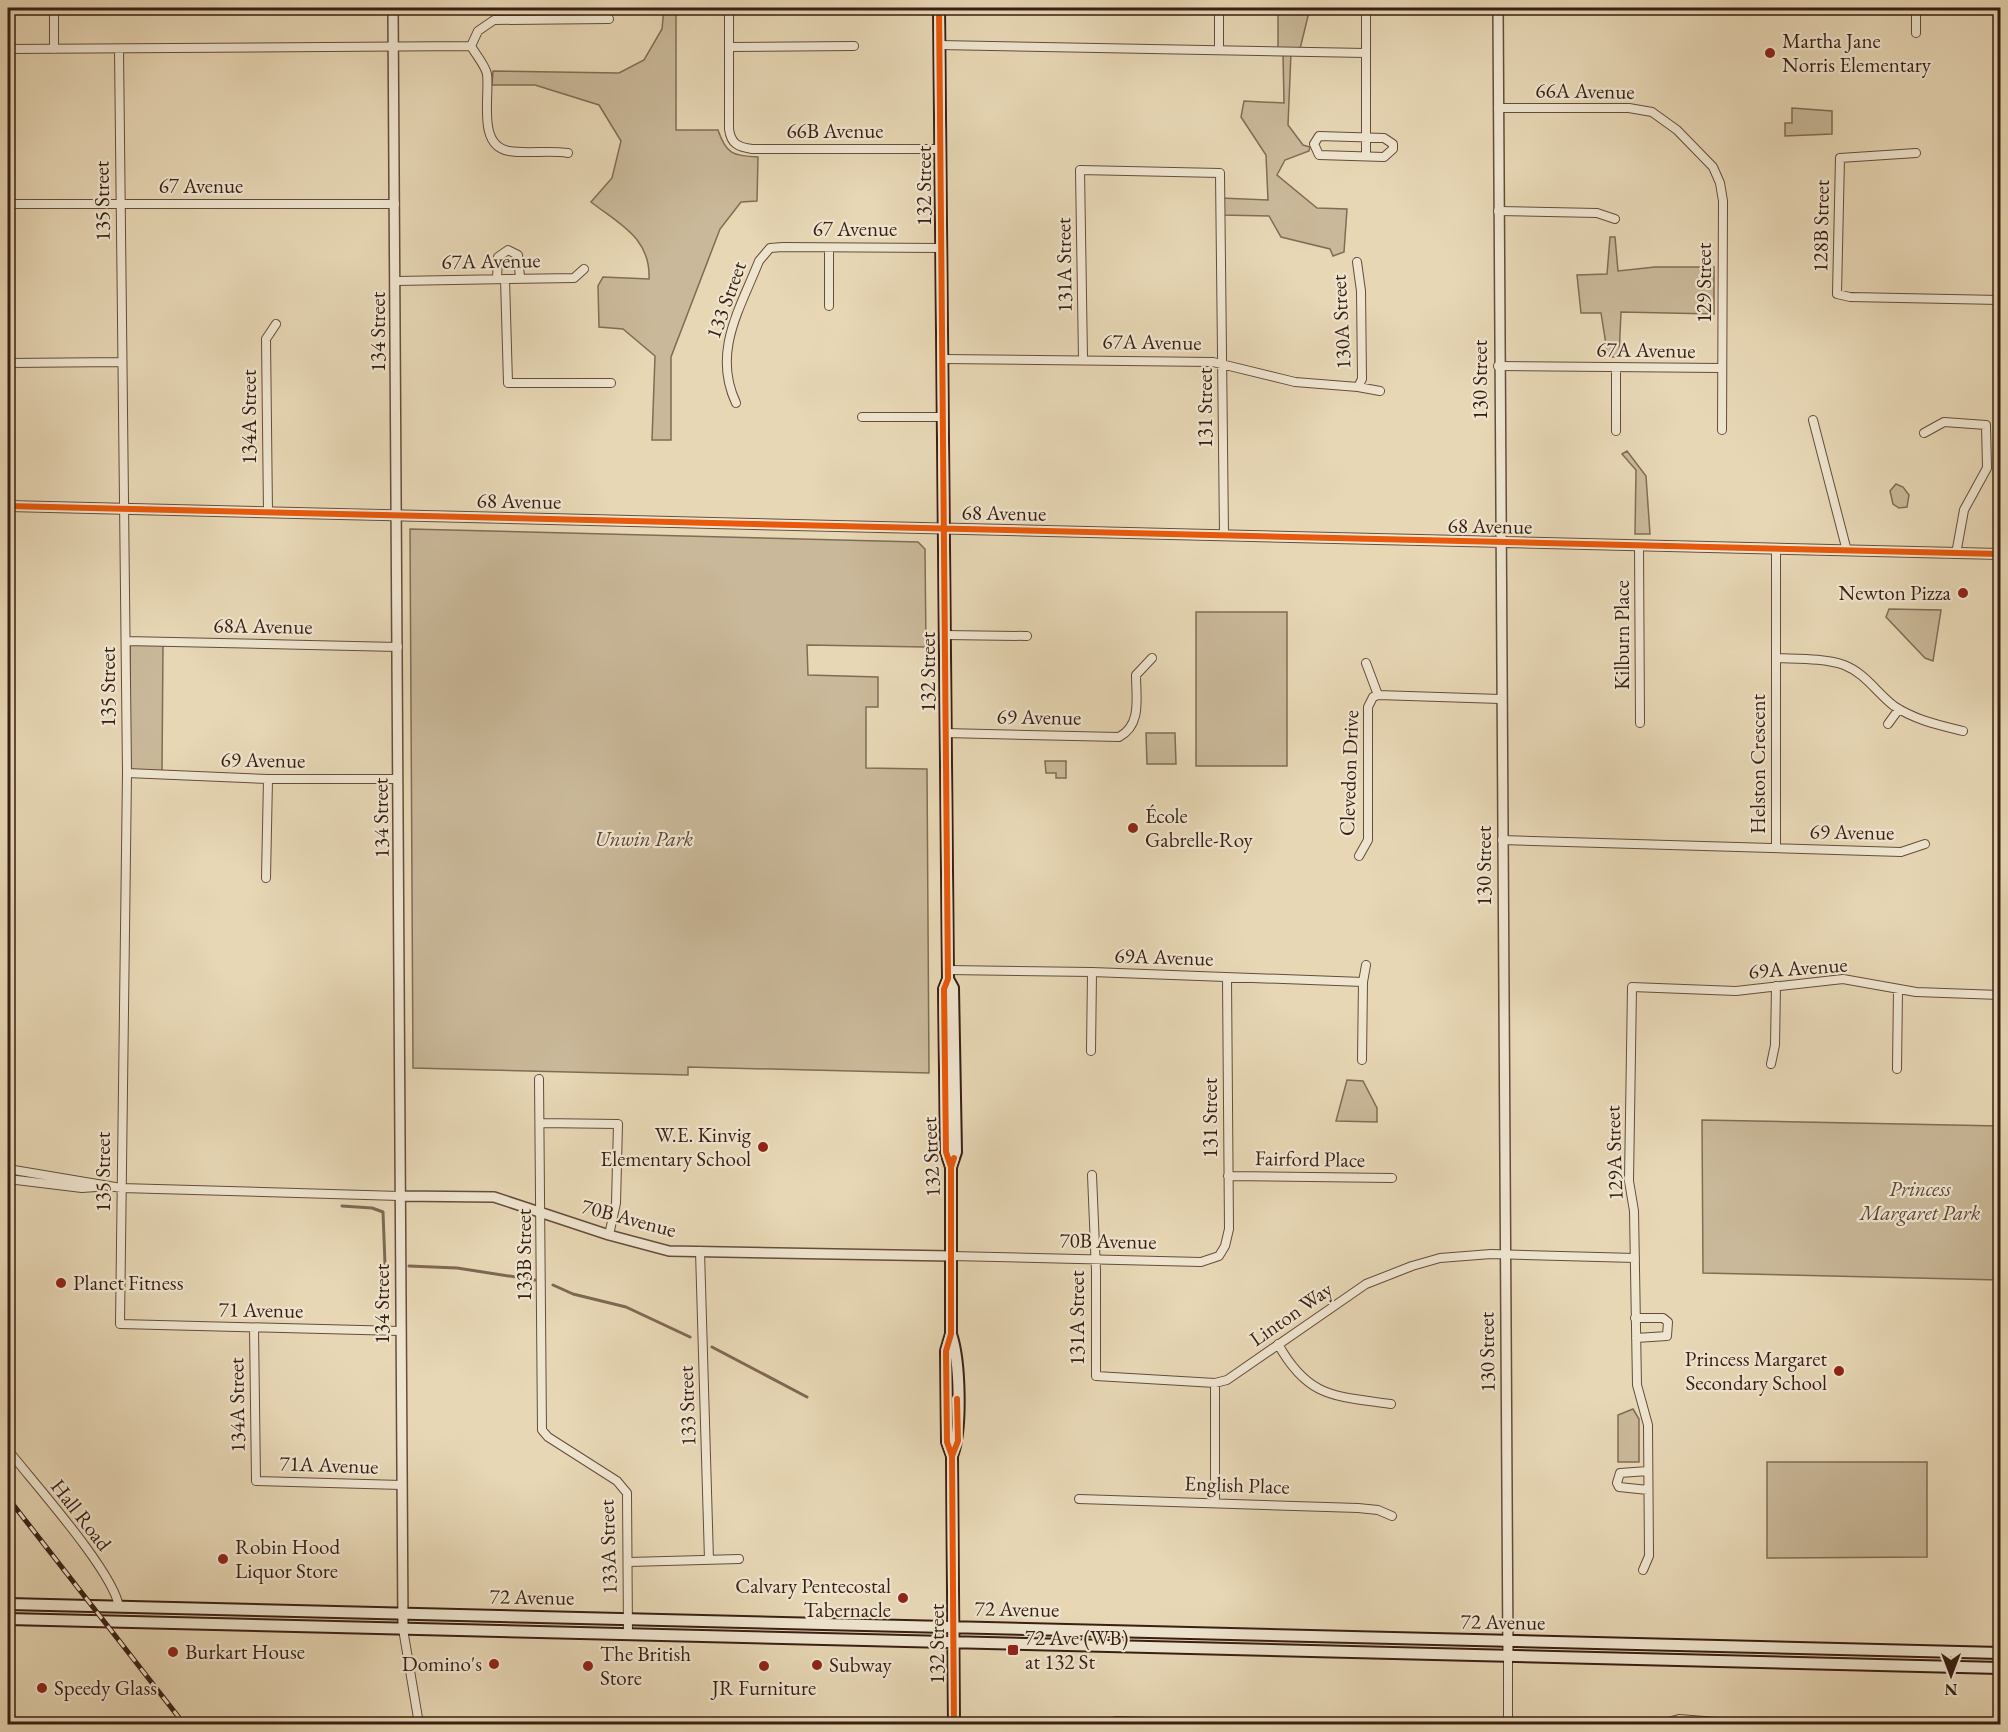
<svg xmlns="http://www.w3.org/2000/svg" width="2008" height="1732" viewBox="0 0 2008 1732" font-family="'EB Garamond',serif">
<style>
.green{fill:#c9b899;stroke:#806c56;stroke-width:1.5}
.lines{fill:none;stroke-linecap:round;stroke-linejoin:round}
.stream{stroke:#7e6853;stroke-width:3}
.minor-casing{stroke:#644d3c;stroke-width:10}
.tertiary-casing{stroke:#644d3c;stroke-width:12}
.secondary-casing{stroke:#381f13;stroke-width:14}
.minor{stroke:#efe5cf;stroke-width:8}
.tertiary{stroke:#efe5cf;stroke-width:9}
.secondary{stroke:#efe5cf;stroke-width:10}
.rail-casing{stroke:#381f13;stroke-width:5}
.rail{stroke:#efe5cf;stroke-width:3;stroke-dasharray:9;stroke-linecap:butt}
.cycleway-casing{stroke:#efe5cf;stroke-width:10}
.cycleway{stroke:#e8590c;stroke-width:6}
.poi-dot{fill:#8f2418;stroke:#efe5cf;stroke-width:2}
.labels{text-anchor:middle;stroke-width:4.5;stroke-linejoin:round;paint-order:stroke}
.poi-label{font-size:21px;fill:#381f13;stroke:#efe5cf;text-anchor:start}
.street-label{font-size:21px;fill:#381f13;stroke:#efe5cf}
.park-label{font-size:21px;font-style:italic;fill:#5c4534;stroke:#efe5cf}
</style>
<rect width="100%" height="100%" fill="#e7d7b5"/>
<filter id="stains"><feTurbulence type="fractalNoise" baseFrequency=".00333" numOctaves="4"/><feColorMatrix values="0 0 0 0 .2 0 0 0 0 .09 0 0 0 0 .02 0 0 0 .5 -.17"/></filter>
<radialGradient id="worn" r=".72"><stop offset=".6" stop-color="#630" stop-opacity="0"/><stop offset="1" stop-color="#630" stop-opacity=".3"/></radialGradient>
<path class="green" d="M 664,8 L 676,8 L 676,130 L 718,130 C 726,154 733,156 758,157 L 757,201 L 741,202 L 720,229 L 671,357 L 671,440 L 652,440 L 655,356 L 623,329 L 599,327 L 598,286 L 603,277 L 649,279 C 651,238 619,224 591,202 L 612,178 L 621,141 L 599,105 L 535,85 L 492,85 L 493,71 L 619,73 L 644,60 L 662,29 Z
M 1278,8 L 1310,8 L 1299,53 L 1291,53 L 1288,125 L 1303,145 L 1310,147 L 1309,151 L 1285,160 L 1277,175 L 1317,208 L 1347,209 L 1344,252 L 1333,256 L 1330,249 L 1281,237 L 1269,216 L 1221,215 L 1221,198 L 1268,200 L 1266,155 L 1241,117 L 1244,101 L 1284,103 L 1283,53 L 1278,52 Z
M 1792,108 L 1832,111 L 1832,134 L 1785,136 L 1785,123 L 1792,123 Z
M 1610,237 L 1615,237 L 1618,271 L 1655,267 L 1714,267 L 1714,314 L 1621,312 L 1619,357 L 1608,357 L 1601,313 L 1581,313 L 1577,275 L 1607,274 Z
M 1627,451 L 1646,476 L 1650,534 L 1635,534 L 1636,470 L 1622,454 Z
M 1896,484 L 1903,487 L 1909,495 L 1907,507 L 1899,508 L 1893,504 L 1890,491 Z
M 410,529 L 918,542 L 925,549 L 926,647 L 807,645 L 808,675 L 878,677 L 878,707 L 866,707 L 866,768 L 927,769 L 929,1073 L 688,1067 L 688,1075 L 413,1068 Z
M 1889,609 L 1941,610 L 1933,661 L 1925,658 L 1886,617 Z
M 1196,612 L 1287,612 L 1287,766 L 1196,766 Z
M 130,644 L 163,645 L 162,771 L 130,770 Z
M 1146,733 L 1175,733 L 1176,764 L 1147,764 Z
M 1045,761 L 1066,761 L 1066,778 L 1056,778 L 1056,773 L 1046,773 Z
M 1347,1080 L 1363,1081 L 1377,1108 L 1377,1122 L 1336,1121 Z
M 1702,1120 L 2000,1126 L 2000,1280 L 1703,1273 Z
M 1633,1409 L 1639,1419 L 1639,1462 L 1618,1462 L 1618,1415 Z
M 1767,1462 L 1927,1462 L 1927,1557 L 1767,1558 Z"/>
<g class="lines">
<path class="stream" d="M 342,1206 L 372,1208 L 383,1212 L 385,1264
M 409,1266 L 457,1268 L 535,1280
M 553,1285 L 573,1294 L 626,1307 L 690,1337
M 712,1347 L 807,1397"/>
<defs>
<path id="minor" d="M 54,8 L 54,49
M 729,8 L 729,129 C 731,144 738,147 752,149 L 941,149
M 1916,8 L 1916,33
M 939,45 L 1366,53
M 471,46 C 476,55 485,65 487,74 C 490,97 477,146 509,151 C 527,154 549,150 568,153
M 471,46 L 478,31 L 494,20 L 609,19
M 729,47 L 854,46
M 8,49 L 471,46
M 119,49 L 127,773 L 120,1324 L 400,1331
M 1219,50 L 1219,8
M 1498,108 L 1629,108 L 1652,112 L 1677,130 L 1713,167 L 1720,183 L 1723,201 L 1722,430
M 1319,136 L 1384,138 L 1393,144 L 1393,149 L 1384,157 L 1319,155 L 1314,144 Z
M 1916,153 L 1840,158 L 1837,294 L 1850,297 L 2000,300
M 1366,156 L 1366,8
M 8,204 L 395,204
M 1498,211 L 1597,213 L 1615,219
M 829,248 L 829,306
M 497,279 L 498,257 L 508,250 L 518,255 L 520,278
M 505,279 L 508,383 L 611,383
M 396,281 L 574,278 L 584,269
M 943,359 L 1213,362 L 1295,382 L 1358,387 L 1362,379 L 1361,291 L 1357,262
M 1083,359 L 1080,170 L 1220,173 L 1224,535
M 8,363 L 122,362
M 1498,366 L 1721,368
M 1616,367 L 1616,431
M 1358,387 L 1380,391
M 736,403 C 712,352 740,309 759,261 L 770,248 L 783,247 L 941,248
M 862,417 L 943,417
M 1813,420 L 1847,551
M 1924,433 L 1944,422 L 1986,425 L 1987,468 L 1964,510 L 1956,554
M 268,512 L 266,339 L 276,324
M 1639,546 L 1640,723
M 1776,549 L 1776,848
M 944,635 L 1027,636
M 126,641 L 398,647
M 1776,658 C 1798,659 1823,658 1844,665 C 1865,673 1877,693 1894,706 C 1915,720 1939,725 1963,731
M 1378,695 L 1500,699
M 1888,724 L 1899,709
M 945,733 L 1119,737 C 1142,725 1136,698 1136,675 L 1152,658
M 127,773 L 268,779 L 398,779
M 1502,840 L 1901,852 L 1925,844
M 1359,856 L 1368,840 L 1368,707 L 1373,697 L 1378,695 L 1366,663
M 266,878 L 268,779
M 948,970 L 1092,972 L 1363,982 L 1366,965
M 1091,1051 L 1092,972
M 1362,1060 L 1363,982
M 1771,1064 L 1775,1045 L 1776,986
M 1897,1069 L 1898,989
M 539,1079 L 542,1430 L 548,1437 L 617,1481 L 627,1493 L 628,1634
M 540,1123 L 618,1124 L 616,1203 L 609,1235
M 8,1169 L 121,1188 L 400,1196
M 1092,1175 L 1096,1271 L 1096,1376 L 1215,1383 L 1227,1380 L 1366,1284 L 1412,1266 L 1440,1258 L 1491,1254 L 1635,1258
M 1228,1176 L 1392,1178
M 8,1179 L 82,1188 L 96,1187
M 700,1251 L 709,1560
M 951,1256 L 1201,1262 L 1219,1256 L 1225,1246 L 1229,1229 L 1227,978
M 1635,1318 L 1663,1318 L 1668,1322 L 1667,1336 L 1636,1338
M 254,1328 L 256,1481 L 402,1485
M 1278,1344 C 1308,1398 1334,1396 1391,1404
M 8,1450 C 33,1482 114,1572 119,1607
M 1648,1471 L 1620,1473 L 1617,1483 L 1619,1487 L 1648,1490
M 1079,1499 L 1358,1508 L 1378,1510 L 1392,1516
M 1215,1502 L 1215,1383
M 629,1562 L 739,1559
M 1643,1570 L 1649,1556 L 1648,1425 L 1637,1385 L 1634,1211 L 1629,1181 L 1632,987 L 1736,991 L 1843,979 L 1916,992 L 2000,995
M 403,1629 L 419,1724
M 1107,1724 L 1116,1721 L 1217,1724
M 1508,1724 L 1508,1656
M 1661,1724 L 1679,1719 L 1742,1724"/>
<path id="tertiary" d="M 393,8 L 403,1629
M 1498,8 L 1508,1656
M 8,506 L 2000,554
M 400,1196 L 494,1197 L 609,1235 L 669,1251 L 951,1256"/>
<path id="secondary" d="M 939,8 L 948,979 L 944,989 L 946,1152 L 951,1167
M 948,979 L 953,988 L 956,1152 L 951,1167 L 951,1334 L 946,1351 L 947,1442 L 952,1456
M 951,1334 C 960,1361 962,1429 952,1456 L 954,1724
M 8,1604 L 2000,1653
M 8,1619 L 2000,1668"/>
</defs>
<use href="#minor" class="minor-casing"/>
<use href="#tertiary" class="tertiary-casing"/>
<use href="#secondary" class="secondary-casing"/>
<use href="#minor" class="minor"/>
<use href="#tertiary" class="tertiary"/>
<use href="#secondary" class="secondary"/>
<defs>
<path id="rail" d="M 8,1498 L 184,1724"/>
</defs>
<use href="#rail" class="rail-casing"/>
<use href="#rail" class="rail"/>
<defs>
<path id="cycleway" d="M 939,8 L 948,979 L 944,989 L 946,1152 L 951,1167
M 8,506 L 2000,554
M 952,1456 L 947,1442 L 946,1351 L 951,1334 L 951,1167 L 954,1158
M 954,1724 L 952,1456 L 958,1441 L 957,1399"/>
</defs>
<use href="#cycleway" class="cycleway-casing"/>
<use href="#cycleway" class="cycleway"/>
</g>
<g class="poi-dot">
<circle cx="1770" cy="53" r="6"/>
<circle cx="1963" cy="593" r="6"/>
<circle cx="1133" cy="828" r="6"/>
<circle cx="763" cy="1147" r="6"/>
<circle cx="61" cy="1283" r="6"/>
<circle cx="1839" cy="1371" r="6"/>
<circle cx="223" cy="1559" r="6"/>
<circle cx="903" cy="1598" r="6"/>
<rect x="1007" y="1644" width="12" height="12" rx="3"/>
<circle cx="173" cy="1652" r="6"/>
<circle cx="494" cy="1664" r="6"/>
<circle cx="817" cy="1665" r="6"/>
<circle cx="588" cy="1666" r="6"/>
<circle cx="764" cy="1666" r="6"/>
<circle cx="42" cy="1688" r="6"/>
</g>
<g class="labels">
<g class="poi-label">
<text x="1782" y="48">Martha Jane<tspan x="1782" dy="24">Norris Elementary</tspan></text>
<text x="1951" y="600" text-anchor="end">Newton Pizza</text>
<text x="1145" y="823">École<tspan x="1145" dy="24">Gabrelle-Roy</tspan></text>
<text x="751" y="1142" text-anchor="end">W.E. Kinvig<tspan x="751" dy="24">Elementary School</tspan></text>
<text x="73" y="1290">Planet Fitness</text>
<text x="1827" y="1366" text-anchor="end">Princess Margaret<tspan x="1827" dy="24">Secondary School</tspan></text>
<text x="235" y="1554">Robin Hood<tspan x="235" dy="24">Liquor Store</tspan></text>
<text x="891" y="1593" text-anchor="end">Calvary Pentecostal<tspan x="891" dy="24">Tabernacle</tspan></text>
<text x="1025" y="1645">72 Ave (WB)<tspan x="1025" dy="24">at 132 St</tspan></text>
<text x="185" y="1659">Burkart House</text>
<text x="600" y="1661">The British<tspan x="600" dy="24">Store</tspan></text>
<text x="482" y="1671" text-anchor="end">Domino's</text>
<text x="829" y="1672">Subway</text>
<text x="54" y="1695">Speedy Glass</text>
<text x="764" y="1695" text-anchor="middle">JR Furniture</text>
</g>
<g class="street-label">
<text transform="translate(1585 91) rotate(1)" y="7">66A Avenue</text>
<text x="835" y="138">66B Avenue</text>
<text x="201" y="193">67 Avenue</text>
<text transform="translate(924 186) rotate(-90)" y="7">132 Street</text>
<text transform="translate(102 201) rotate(-91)" y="7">135 Street</text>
<text transform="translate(1821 226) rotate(-89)" y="7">128B Street</text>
<text x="855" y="236">67 Avenue</text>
<text transform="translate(491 261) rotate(-1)" y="7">67A Avenue</text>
<text transform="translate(1064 265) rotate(-91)" y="7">131A Street</text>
<text transform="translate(1704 283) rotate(-90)" y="7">129 Street</text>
<text transform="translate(726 300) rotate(-70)" y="7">133 Street</text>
<text transform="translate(1341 322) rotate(-93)" y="7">130A Street</text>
<text transform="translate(378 332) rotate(-90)" y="7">134 Street</text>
<text transform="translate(1152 342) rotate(1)" y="7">67A Avenue</text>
<text transform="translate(1646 350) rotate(1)" y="7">67A Avenue</text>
<text transform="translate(1480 380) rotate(-90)" y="7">130 Street</text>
<text transform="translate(1205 408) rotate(-90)" y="7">131 Street</text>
<text transform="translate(249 417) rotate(-90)" y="7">134A Street</text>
<text transform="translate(519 501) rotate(1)" y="7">68 Avenue</text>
<text transform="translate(1004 513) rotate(1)" y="7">68 Avenue</text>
<text transform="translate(1490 526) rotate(1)" y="7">68 Avenue</text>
<text transform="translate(263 626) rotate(1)" y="7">68A Avenue</text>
<text transform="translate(1622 635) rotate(-90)" y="7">Kilburn Place</text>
<text transform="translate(928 672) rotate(-90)" y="7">132 Street</text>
<text transform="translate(108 687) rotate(-90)" y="7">135 Street</text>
<text transform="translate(1039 717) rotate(1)" y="7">69 Avenue</text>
<text transform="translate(263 760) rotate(1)" y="7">69 Avenue</text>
<text transform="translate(1758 764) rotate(-90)" y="7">Helston Crescent</text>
<text transform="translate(1349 773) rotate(-88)" y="7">Clevedon Drive</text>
<text transform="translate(381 818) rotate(-91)" y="7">134 Street</text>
<text transform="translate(1852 832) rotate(1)" y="7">69 Avenue</text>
<text transform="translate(1484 866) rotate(-90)" y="7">130 Street</text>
<text transform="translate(1164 957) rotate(2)" y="7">69A Avenue</text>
<text transform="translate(1798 968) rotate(-4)" y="7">69A Avenue</text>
<text transform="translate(1210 1118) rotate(-90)" y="7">131 Street</text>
<text transform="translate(1614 1153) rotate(-92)" y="7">129A Street</text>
<text transform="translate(931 1157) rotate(-93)" y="7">132 Street</text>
<text transform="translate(1310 1159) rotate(1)" y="7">Fairford Place</text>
<text transform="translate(103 1172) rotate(-90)" y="7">135 Street</text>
<text transform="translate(629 1218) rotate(15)" y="7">70B Avenue</text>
<text transform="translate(1108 1241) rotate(1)" y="7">70B Avenue</text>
<text transform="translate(524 1255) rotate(-90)" y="7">133B Street</text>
<text transform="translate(382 1304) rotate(-90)" y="7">134 Street</text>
<text transform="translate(261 1310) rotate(1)" y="7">71 Avenue</text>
<text transform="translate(1291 1314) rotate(-35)" y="7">Linton Way</text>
<text transform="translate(1077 1318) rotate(-90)" y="7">131A Street</text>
<text transform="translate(1487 1352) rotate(-91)" y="7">130 Street</text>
<text transform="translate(237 1405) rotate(-91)" y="7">134A Street</text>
<text transform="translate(687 1406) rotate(-92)" y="7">133 Street</text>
<text transform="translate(329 1465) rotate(2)" y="7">71A Avenue</text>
<text transform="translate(1237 1485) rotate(2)" y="7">English Place</text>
<text transform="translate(81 1515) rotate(52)" y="7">Hall Road</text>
<text transform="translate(608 1547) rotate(-92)" y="7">133A Street</text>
<text transform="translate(532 1597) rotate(1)" y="7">72 Avenue</text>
<text transform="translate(1017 1609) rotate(1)" y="7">72 Avenue</text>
<text transform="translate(1503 1622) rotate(1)" y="7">72 Avenue</text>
<text transform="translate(937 1644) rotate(-90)" y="7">132 Street</text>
</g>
<g class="park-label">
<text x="644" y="846">Unwin Park</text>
<text x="1920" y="1196">Princess<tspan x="1920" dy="24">Margaret Park</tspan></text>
</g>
</g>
<rect width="2008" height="1732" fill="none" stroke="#e7d7b5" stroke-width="30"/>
<rect x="9" y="9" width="1990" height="1714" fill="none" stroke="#381f13" stroke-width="3"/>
<rect x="15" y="15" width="1978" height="1702" fill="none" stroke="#381f13" stroke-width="1.5"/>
<g transform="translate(1951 1675) rotate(180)" stroke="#efe5cf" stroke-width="4.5" paint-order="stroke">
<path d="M0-4.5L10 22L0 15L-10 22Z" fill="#381f13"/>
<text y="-9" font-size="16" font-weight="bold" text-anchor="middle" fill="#381f13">N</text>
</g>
<rect width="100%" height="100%" filter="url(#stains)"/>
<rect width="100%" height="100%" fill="url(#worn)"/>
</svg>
